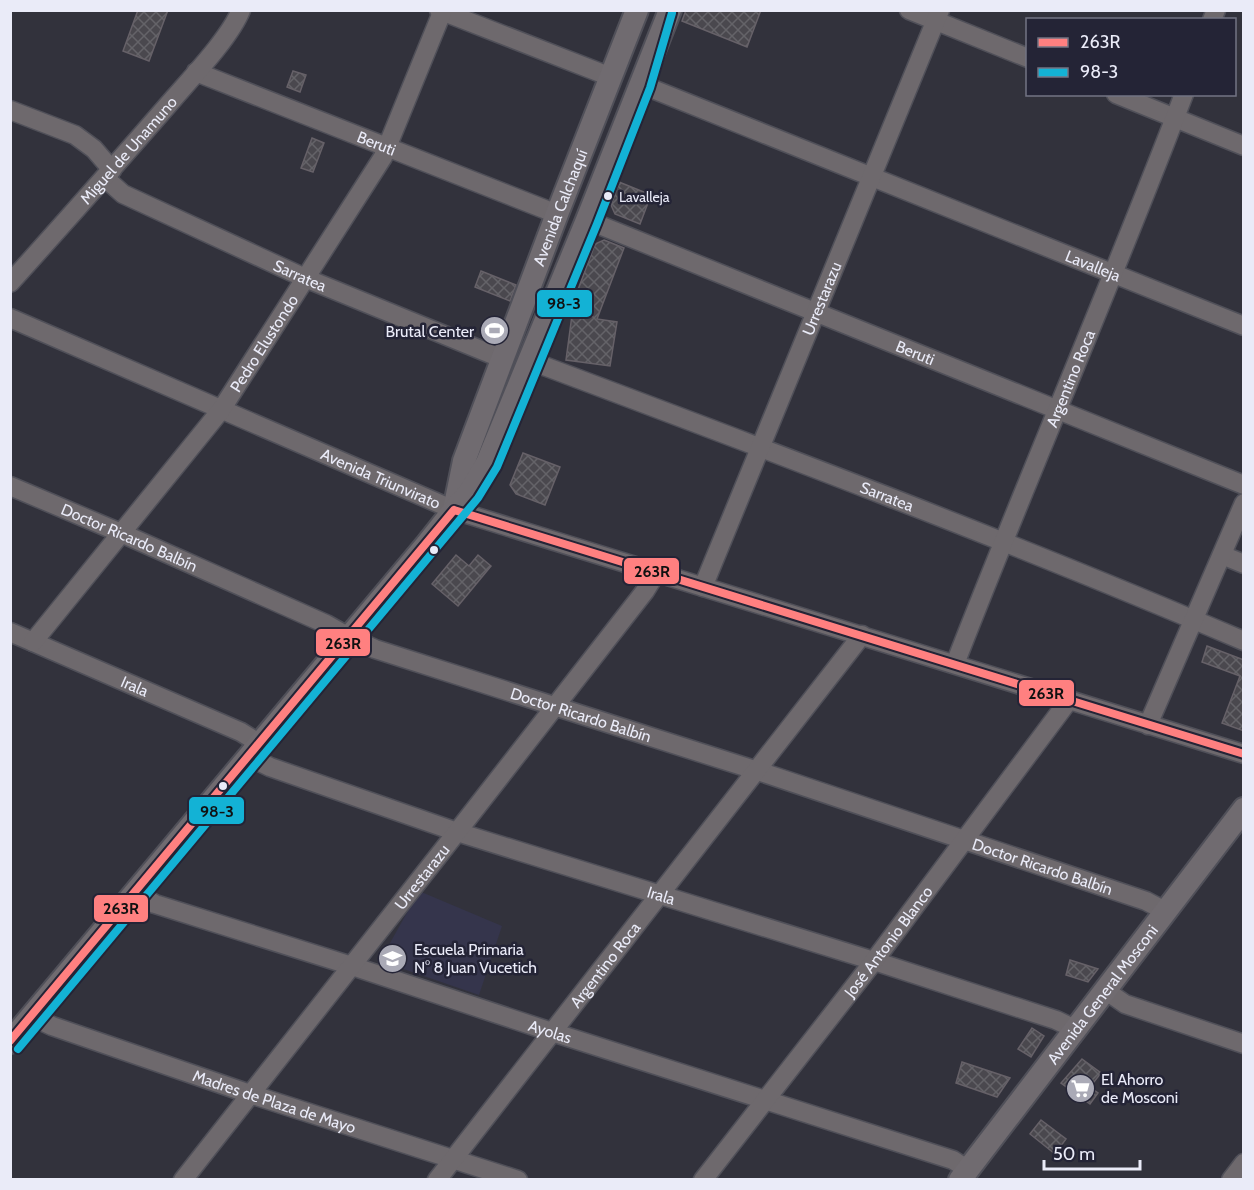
<svg xmlns="http://www.w3.org/2000/svg" width="1254" height="1190" viewBox="0 0 1254 1190" font-family="Cabin,sans-serif">
<style>
.built{fill:#35354c}
.building{fill:url(#building-cross-hatch);stroke:#666168;stroke-width:1.5}
.lines{fill:none;stroke-linecap:round;stroke-linejoin:round}
.minor-casing{stroke:#505059;stroke-width:21}
.major-casing{stroke:#505059;stroke-width:26}
.minor{stroke:#6e696d;stroke-width:18}
.major{stroke:#706b70;stroke-width:22}
.bus-1-casing{stroke:#242436;stroke-width:12}
.bus-2-casing{stroke:#242436;stroke-width:12}
.bus-1{stroke:#ff8080;stroke-width:8}
.bus-2{stroke:#13b2d5;stroke-width:8}
.bus-dot{fill:#eaebf8;stroke:#242436;stroke-width:2}
.labels{text-anchor:middle;stroke-width:5;stroke-linejoin:round;paint-order:stroke}
.bus-label{font-size:14px;fill:#eaebf8;stroke:#242436;text-anchor:start}
.street-label{font-size:16px;fill:#eaebf8;stroke:#242436}
.poi-label{font-size:16px;fill:#eaebf8;stroke:#242436;text-anchor:start}
.line-badge{stroke:#242436;stroke-width:2}
.pale-badge-label{font-size:16px;text-anchor:middle;font-weight:bold;fill:#111}
</style>
<defs>
<pattern id="building-cross-hatch" width="8" height="8" patternUnits="userSpaceOnUse" patternTransform="scale(1.5)"><rect width="8" height="8" fill="#4a484e"/><path d="M0 0l8 8M0 8l8-8" fill="none" stroke="#646368"/></pattern>
</defs>
<rect width="100%" height="100%" fill="#32323c"/>
<path class="built" d="M 419,891 L 502,926 L 479,995 L 380,961 Z"/>
<path class="building" d="M 138,10 L 168,10 L 149,61 L 123,51 Z
M 686,10 L 761,10 L 747,47 L 682,21 Z
M 293,71 L 306,75 L 300,92 L 287,87 Z
M 312,138 L 324,143 L 313,172 L 301,168 Z
M 619,182 L 651,195 L 640,224 L 615,214 L 611,205 Z
M 604,240 L 624,248 L 597,319 L 617,322 L 610,366 L 566,360 L 572,315 L 569,314 L 595,244 Z
M 481,271 L 516,285 L 510,301 L 475,287 Z
M 523,453 L 560,467 L 545,505 L 516,494 L 510,485 Z
M 456,555 L 469,566 L 478,555 L 491,566 L 458,606 L 432,584 Z
M 1207,646 L 1244,660 L 1244,731 L 1222,723 L 1240,676 L 1202,662 Z
M 1070,960 L 1098,969 L 1088,982 L 1066,975 Z
M 1032,1028 L 1044,1036 L 1031,1057 L 1018,1049 Z
M 1082,1059 L 1101,1073 L 1090,1087 L 1098,1093 L 1090,1104 L 1061,1083 Z
M 962,1062 L 1010,1078 L 997,1097 L 956,1083 Z
M 1041,1120 L 1066,1139 L 1055,1154 L 1030,1134 Z"/>
<g class="lines">
<defs>
<g id="minor">
<path d="M 439,10 L 611,77"/>
<path d="M 909,10 L 1028,58"/>
<path d="M 1212,20 L 1216,10"/>
<path id="s1" d="M 196,72 L 557,214"/>
<path id="s2" d="M 640,84 L 1244,326"/>
<path d="M 1116,94 L 1244,146"/>
<path d="M 10,110 L 75,135 L 94,149 L 112,170"/>
<path id="s3" d="M 105,178 L 123,194 L 305,278 L 503,359"/>
<path id="s4" d="M 587,220 L 1244,485"/>
<path id="s5" d="M 10,283 C 65,222 120,160 174,98 C 194,75 230,37 241,10"/>
<path id="s6" d="M 10,318 L 454,510 L 1244,754"/>
<path id="s7" d="M 528,360 C 768,450 1008,540 1244,641"/>
<path id="s8" d="M 10,486 L 121,533 L 326,624 L 349,637 L 375,649 L 758,771 L 1146,901 L 1165,911"/>
<path d="M 1222,555 L 1244,564"/>
<path id="s9" d="M 703,587 L 940,10"/>
<path id="s10" d="M 10,632 L 241,732 L 260,744"/>
<path id="s11" d="M 33,642 L 221,410 L 383,157 L 443,10"/>
<path id="s12" d="M 955,664 C 1029,473 1111,286 1184,94"/>
<path d="M 1148,725 L 1244,503"/>
<path id="s13" d="M 249,757 L 270,767 L 457,832 L 874,961 L 1056,1020 L 1075,1029"/>
<path id="s14" d="M 135,893 L 155,904 L 352,966 L 552,1032 L 953,1160 L 967,1169"/>
<path d="M 1105,990 L 1125,1004 L 1244,1044"/>
<path id="s15" d="M 31,1016 L 52,1026 L 250,1094 L 518,1180"/>
<path id="s16" d="M 183,1180 L 457,832 L 645,591 L 656,573"/>
<path id="s17" d="M 437,1180 L 862,635"/>
<path id="s18" d="M 703,1180 L 874,961 L 1069,700"/>
<path d="M 1231,1180 L 1244,1163"/>
</g>
<g id="major">
<path id="s19" d="M 454,510 L 464,461 L 557,214 L 637,10"/>
<path d="M 10,1042 L 427,544 L 454,510 L 469,493 L 487,463 L 587,220 L 670,10"/>
<path id="s20" d="M 960,1180 L 1244,809"/>
</g>
</defs>
<use href="#minor" class="minor-casing"/>
<use href="#major" class="major-casing"/>
<use href="#minor" class="minor"/>
<use href="#major" class="major"/>
<defs>
<path id="bus-1" d="M 454,510 L 1244,754
M 10,1041 L 454,510"/>
<path id="bus-2" d="M 18,1049 L 478,498 L 497,467 L 597,224 L 650,88 L 672,13"/>
</defs>
<use href="#bus-1" class="bus-1-casing"/>
<use href="#bus-2" class="bus-2-casing"/>
<use href="#bus-1" class="bus-1"/>
<use href="#bus-2" class="bus-2"/>
</g>
<defs>
<symbol id="stadium-disc" viewBox="-11 -11 22 22"><circle r="9.5" fill="#aaaab6" stroke="#242436"/><path d="M0-5a6.5 5 0 1 0 0 10a6.5 5 0 1 0 0-10ZM-3.5-1.8h7v3.6h-7Z" fill="#fff"/></symbol>
<symbol id="school-disc" viewBox="-11 -11 22 22"><circle r="9.5" fill="#aaaab6" stroke="#242436"/><path d="M0-5L7-2L0 1L-7-2ZM-4 1L0 2.5L4 1V4Q0 6-4 4Z" fill="#fff"/></symbol>
<symbol id="supermarket-disc" viewBox="-11 -11 22 22"><circle r="9.5" fill="#aaaab6" stroke="#242436"/><path d="M-6-5.5h2.5l.6 2H6L4.5 2H-2.5L-4.4-4H-6ZM-1.5 3.2a1.3 1.3 0 1 0 .1 0ZM3 3.2a1.3 1.3 0 1 0 .1 0Z" fill="#fff"/></symbol>
</defs>
<g fill-rule="evenodd">
<use href="#stadium-disc" x="478" y="314" width="33" height="33"/>
<use href="#school-disc" x="376" y="942" width="33" height="33"/>
<use href="#supermarket-disc" x="1064" y="1072" width="33" height="33"/>
</g>
<g class="bus-dot">
<circle cx="608" cy="196" r="5"/>
<circle cx="434" cy="550" r="5"/>
<circle cx="223" cy="786" r="5"/>
</g>
<g class="labels">
<g class="bus-label">
<text x="619" y="202">Lavalleja</text>
</g>
<g class="street-label">
<text dy="6" stroke="none"><textPath href="#s1" startOffset="194">Beruti</textPath></text>
<text dy="6" stroke="none"><textPath href="#s5" startOffset="178">Miguel de Unamuno</textPath></text>
<text dy="6" stroke="none"><textPath href="#s19" startOffset="321">Avenida Calchaquí</textPath></text>
<text dy="6" stroke="none"><textPath href="#s2" startOffset="488">Lavalleja</textPath></text>
<text dy="6" stroke="none"><textPath href="#s3" startOffset="219">Sarratea</textPath></text>
<text dy="6" stroke="none"><textPath href="#s9" startOffset="312">Urrestarazu</textPath></text>
<text dy="6" stroke="none"><textPath href="#s11" startOffset="378">Pedro Elustondo</textPath></text>
<text dy="6" stroke="none"><textPath href="#s4" startOffset="354">Beruti</textPath></text>
<text dy="6" stroke="none"><textPath href="#s12" startOffset="308">Argentino Roca</textPath></text>
<text dy="6" stroke="none"><textPath href="#s6" startOffset="404">Avenida Triunvirato</textPath></text>
<text dy="6" stroke="none"><textPath href="#s7" startOffset="384">Sarratea</textPath></text>
<text dy="6" stroke="none"><textPath href="#s8" startOffset="130">Doctor Ricardo Balbín</textPath></text>
<text dy="6" stroke="none"><textPath href="#s10" startOffset="136">Irala</textPath></text>
<text dy="6" stroke="none"><textPath href="#s8" startOffset="616">Doctor Ricardo Balbín</textPath></text>
<text dy="6" stroke="none"><textPath href="#s8" startOffset="1102">Doctor Ricardo Balbín</textPath></text>
<text dy="6" stroke="none"><textPath href="#s16" startOffset="386">Urrestarazu</textPath></text>
<text dy="6" stroke="none"><textPath href="#s13" startOffset="435">Irala</textPath></text>
<text dy="6" stroke="none"><textPath href="#s18" startOffset="302">José Antonio Blanco</textPath></text>
<text dy="6" stroke="none"><textPath href="#s17" startOffset="273">Argentino Roca</textPath></text>
<text dy="6" stroke="none"><textPath href="#s20" startOffset="234">Avenida General Mosconi</textPath></text>
<text dy="6" stroke="none"><textPath href="#s14" startOffset="438">Ayolas</textPath></text>
<text dy="6" stroke="none"><textPath href="#s15" startOffset="258">Madres de Plaza de Mayo</textPath></text>
</g>
<g class="poi-label">
<text x="474" y="337" text-anchor="end">Brutal Center</text>
<text x="414" y="955">Escuela Primaria<tspan x="414" dy="18">N° 8 Juan Vucetich</tspan></text>
<text x="1101" y="1085">El Ahorro<tspan x="1101" dy="18">de Mosconi</tspan></text>
</g>
</g>
<g class="line-badge">
<rect x="536" y="289" width="57" height="29" rx="6" fill="#13b2d5"/>
<rect x="623" y="557" width="57" height="28" rx="6" fill="#ff8080"/>
<rect x="315" y="628" width="56" height="29" rx="6" fill="#ff8080"/>
<rect x="1018" y="679" width="57" height="28" rx="6" fill="#ff8080"/>
<rect x="188" y="796" width="57" height="29" rx="6" fill="#13b2d5"/>
<rect x="93" y="894" width="56" height="29" rx="6" fill="#ff8080"/>
</g>
<g class="pale-badge-label">
<text x="564" y="309">98-3</text>
<text x="652" y="577">263R</text>
<text x="343" y="649">263R</text>
<text x="1046" y="699">263R</text>
<text x="217" y="817">98-3</text>
<text x="121" y="914">263R</text>
</g>
<rect width="1254" height="1190" fill="none" stroke="#eaebf8" stroke-width="24"/>
<rect x="1026" y="18" width="210" height="78" fill="#242436" stroke="#737484" stroke-width="1.5"/>
<rect x="1038" y="38" width="30" height="9" fill="#ff8080" stroke="#737484" stroke-width="1.5"/>
<text x="1080" y="48" font-size="18" fill="#eaebf8">263R</text>
<rect x="1038" y="68" width="30" height="9" fill="#13b2d5" stroke="#737484" stroke-width="1.5"/>
<text x="1080" y="78" font-size="18" fill="#eaebf8">98-3</text>
<path d="M1044 1160v9h96v-9" fill="none" stroke="#eaebf8" stroke-width="3"/>
<text x="1053" y="1160" font-size="18" fill="#eaebf8" stroke="#242436" stroke-width="4.5" paint-order="stroke">50 m</text>
</svg>
